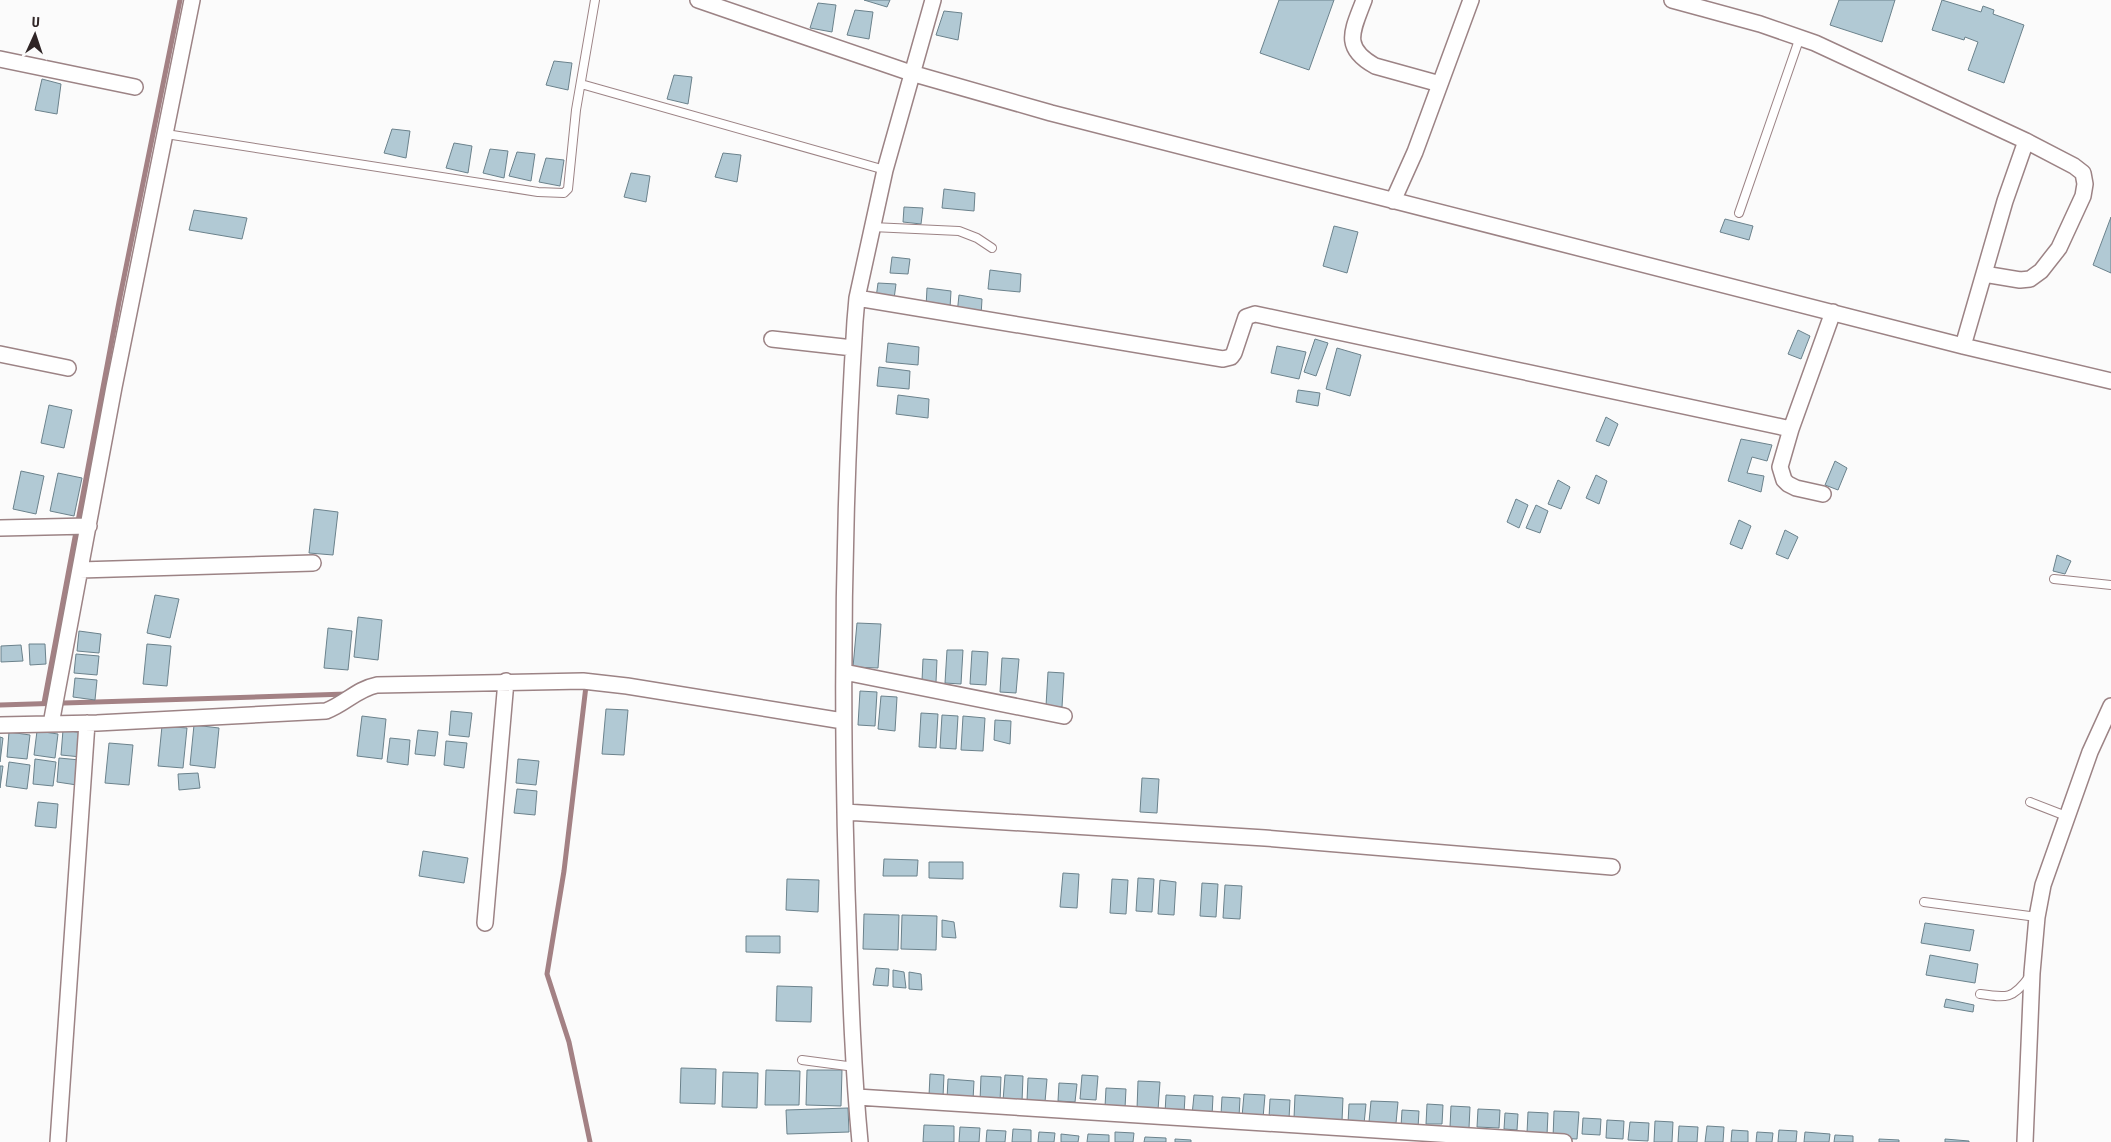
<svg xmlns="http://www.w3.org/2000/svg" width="2111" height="1142" viewBox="0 0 2111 1142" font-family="'Roboto Condensed',sans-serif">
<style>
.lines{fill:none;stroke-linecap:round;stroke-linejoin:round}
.stream{stroke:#a38184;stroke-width:5}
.building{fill:#b1c9d4;stroke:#6b828c}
.service-casing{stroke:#9c8385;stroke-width:10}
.minor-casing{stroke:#9c8385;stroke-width:18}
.service{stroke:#fff;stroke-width:8}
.minor{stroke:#fff;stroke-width:15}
</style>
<rect width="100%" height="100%" fill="#fbfbfb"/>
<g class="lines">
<path class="stream" d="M 583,686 L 586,686 L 564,871 L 547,974 L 569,1042 L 590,1142
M 44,703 L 119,302 L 180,0
M 0,705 L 347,694"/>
</g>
<path class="building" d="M 864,0 L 890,0 L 887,7 Z
M 1279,0 L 1334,0 L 1309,70 L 1260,53 Z
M 1839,0 L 1895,0 L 1882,42 L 1830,25 Z
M 1942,0 L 1981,12 L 1983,6 L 1994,10 L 1993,14 L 2024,25 L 2004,83 L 1968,70 L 1978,42 L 1965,37 L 1964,40 L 1932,30 Z
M 818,3 L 836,5 L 832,32 L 810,28 Z
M 855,10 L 873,12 L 869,39 L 847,35 Z
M 944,11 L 962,13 L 958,40 L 936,35 Z
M 554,61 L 572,63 L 568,90 L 546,85 Z
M 674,75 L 692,77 L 688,104 L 667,99 Z
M 42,79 L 61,84 L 57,114 L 35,110 Z
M 392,129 L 410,131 L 406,158 L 384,153 Z
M 454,143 L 472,146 L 468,173 L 446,168 Z
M 490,149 L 508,151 L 504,178 L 483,173 Z
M 517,152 L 535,154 L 531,181 L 509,176 Z
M 723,153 L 741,155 L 737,182 L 715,177 Z
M 546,158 L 564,160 L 560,186 L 539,182 Z
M 631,173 L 650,176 L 646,202 L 624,197 Z
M 944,189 L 975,193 L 974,211 L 942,208 Z
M 904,207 L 923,208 L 921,224 L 903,222 Z
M 194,210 L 247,218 L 242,239 L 189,230 Z
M 2111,217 L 2111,273 L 2093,265 Z
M 1725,219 L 1753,226 L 1749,240 L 1720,232 Z
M 1334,226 L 1358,232 L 1347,273 L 1323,266 Z
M 892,257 L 910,259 L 908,274 L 890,273 Z
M 990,270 L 1021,274 L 1020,292 L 988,289 Z
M 878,283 L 896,284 L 894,299 L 876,298 Z
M 927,288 L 951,291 L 950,308 L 926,307 Z
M 959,295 L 982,299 L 981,316 L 957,314 Z
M 1798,330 L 1810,336 L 1801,359 L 1788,354 Z
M 1315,339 L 1328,343 L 1316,376 L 1304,372 Z
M 888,343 L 919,347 L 918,365 L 886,362 Z
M 1277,346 L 1306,352 L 1299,379 L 1271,373 Z
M 1337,348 L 1361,355 L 1350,396 L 1326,389 Z
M 879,367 L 910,371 L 909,389 L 877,386 Z
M 1298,390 L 1320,393 L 1318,406 L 1296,402 Z
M 898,395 L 929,399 L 928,418 L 896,414 Z
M 49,405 L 72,410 L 64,448 L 41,443 Z
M 1606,417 L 1618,424 L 1609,446 L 1596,441 Z
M 1741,439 L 1772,445 L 1767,461 L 1752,457 L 1747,473 L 1764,476 L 1761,492 L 1728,481 Z
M 1835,461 L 1847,468 L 1838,490 L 1825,485 Z
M 21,471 L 44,476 L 36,514 L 13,509 Z
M 58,473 L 82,478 L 74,516 L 50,511 Z
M 1596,475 L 1607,481 L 1599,504 L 1586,498 Z
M 1558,480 L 1570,487 L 1561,509 L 1548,504 Z
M 1516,499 L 1528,505 L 1519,528 L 1507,522 Z
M 1536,505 L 1548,511 L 1540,533 L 1526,528 Z
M 314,509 L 338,512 L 333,555 L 309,553 Z
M 1739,520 L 1751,526 L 1742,549 L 1730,544 Z
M 1785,530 L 1798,537 L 1788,559 L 1776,554 Z
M 2057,555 L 2071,561 L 2065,574 L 2053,571 Z
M 155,595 L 179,599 L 170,638 L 147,633 Z
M 358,617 L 382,620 L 378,660 L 354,657 Z
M 857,623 L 881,624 L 878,668 L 853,667 Z
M 328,628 L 352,631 L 348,670 L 324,668 Z
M 79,631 L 101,634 L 99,653 L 77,651 Z
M 29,644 L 45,644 L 46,664 L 30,665 Z
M 147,644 L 171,646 L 167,686 L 143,684 Z
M 21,645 L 23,661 L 1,662 L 1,646 Z
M 947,650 L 963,650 L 961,684 L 945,683 Z
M 972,651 L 988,652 L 986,685 L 970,684 Z
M 76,654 L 99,656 L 97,675 L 74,673 Z
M 1002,658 L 1019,659 L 1016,693 L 1000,692 Z
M 923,659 L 937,660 L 936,682 L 922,681 Z
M 1048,672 L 1064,673 L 1062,707 L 1046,706 Z
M 75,678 L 97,680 L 95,700 L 73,697 Z
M 860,691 L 877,692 L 875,726 L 858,725 Z
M 881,696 L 897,697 L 895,731 L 878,729 Z
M 606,709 L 628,710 L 624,755 L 602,754 Z
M 451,711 L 472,713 L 469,737 L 449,735 Z
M 921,713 L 938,714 L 936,748 L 919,747 Z
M 942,715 L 958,716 L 956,749 L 940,748 Z
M 362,716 L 386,719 L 382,759 L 357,756 Z
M 963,716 L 985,718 L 983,751 L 961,750 Z
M 995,720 L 1011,721 L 1010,744 L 994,740 Z
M 194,725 L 219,728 L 215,768 L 190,765 Z
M 162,726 L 187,728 L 183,768 L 158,766 Z
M 63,730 L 84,733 L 81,757 L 61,755 Z
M 418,730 L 438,732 L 435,756 L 415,754 Z
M 37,731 L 58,734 L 55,758 L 34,755 Z
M 9,732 L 30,735 L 27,759 L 7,757 Z
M 0,737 L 3,738 L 0,762 Z
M 390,738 L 410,740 L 408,765 L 387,762 Z
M 446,741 L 467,743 L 464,768 L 444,765 Z
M 109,743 L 133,745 L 129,785 L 105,783 Z
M 59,758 L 80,760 L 77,785 L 57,782 Z
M 35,759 L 56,762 L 53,786 L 33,784 Z
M 518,759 L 539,761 L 536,785 L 516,783 Z
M 9,762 L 30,765 L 27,789 L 6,786 Z
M 0,766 L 3,766 L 0,788 Z
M 198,773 L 200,788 L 179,790 L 178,774 Z
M 1142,778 L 1159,779 L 1157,813 L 1140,812 Z
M 517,789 L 537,791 L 535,815 L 514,813 Z
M 38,802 L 58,804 L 56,828 L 35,826 Z
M 423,851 L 468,858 L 464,883 L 419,876 Z
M 884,859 L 918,860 L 917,876 L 883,876 Z
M 929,862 L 963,862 L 963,879 L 929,878 Z
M 1063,873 L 1079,874 L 1077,908 L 1060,907 Z
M 1138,878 L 1154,879 L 1152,912 L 1136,911 Z
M 787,879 L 819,880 L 818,912 L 786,910 Z
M 1112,879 L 1128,880 L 1126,914 L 1110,913 Z
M 1160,880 L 1176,882 L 1174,915 L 1158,914 Z
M 1202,883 L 1218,884 L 1216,917 L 1200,916 Z
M 1225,885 L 1242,886 L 1240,919 L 1223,918 Z
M 864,914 L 899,915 L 898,950 L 863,949 Z
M 902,915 L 937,916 L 936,950 L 901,949 Z
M 942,920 L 954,922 L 956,938 L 942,937 Z
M 1925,923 L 1974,930 L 1970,951 L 1921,943 Z
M 746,936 L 780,936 L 780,953 L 746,952 Z
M 1930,955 L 1978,964 L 1975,983 L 1926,975 Z
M 876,968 L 889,969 L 888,986 L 873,985 Z
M 893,970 L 904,972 L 906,988 L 893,987 Z
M 909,972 L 921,974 L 922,990 L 909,989 Z
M 777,986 L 812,987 L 811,1022 L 776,1021 Z
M 1946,999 L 1974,1005 L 1973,1012 L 1944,1007 Z
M 681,1068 L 716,1069 L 715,1104 L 680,1103 Z
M 766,1070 L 800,1071 L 799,1105 L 765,1105 Z
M 807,1070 L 842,1070 L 841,1106 L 806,1105 Z
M 723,1072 L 758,1073 L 757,1108 L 722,1107 Z
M 930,1074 L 944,1075 L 943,1097 L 929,1096 Z
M 1005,1075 L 1023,1076 L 1022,1102 L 1003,1101 Z
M 1082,1075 L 1098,1076 L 1096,1100 L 1080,1099 Z
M 981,1076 L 1001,1077 L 1000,1102 L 980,1101 Z
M 1028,1078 L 1047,1079 L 1045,1102 L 1027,1101 Z
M 948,1079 L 974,1081 L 973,1100 L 947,1099 Z
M 1138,1081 L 1160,1082 L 1158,1110 L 1137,1109 Z
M 1059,1083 L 1077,1084 L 1075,1102 L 1058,1101 Z
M 1106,1088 L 1126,1089 L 1125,1108 L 1105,1107 Z
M 1244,1094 L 1265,1095 L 1263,1118 L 1242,1117 Z
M 1166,1095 L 1185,1096 L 1184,1114 L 1165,1113 Z
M 1194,1095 L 1213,1096 L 1212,1116 L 1192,1115 Z
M 1295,1095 L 1343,1098 L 1342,1121 L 1294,1118 Z
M 1222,1097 L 1240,1098 L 1239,1117 L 1221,1115 Z
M 1270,1099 L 1290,1100 L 1289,1119 L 1269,1118 Z
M 1371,1101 L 1398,1102 L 1396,1123 L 1369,1122 Z
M 1349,1104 L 1366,1104 L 1364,1124 L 1348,1123 Z
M 1427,1104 L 1443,1105 L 1442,1124 L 1426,1124 Z
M 1451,1106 L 1470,1107 L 1469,1128 L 1450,1127 Z
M 848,1108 L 849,1132 L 787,1134 L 786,1110 Z
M 1478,1109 L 1500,1110 L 1499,1128 L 1477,1127 Z
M 1402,1110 L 1419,1111 L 1418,1128 L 1401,1127 Z
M 1554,1111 L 1579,1112 L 1577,1139 L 1553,1138 Z
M 1528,1112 L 1548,1113 L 1547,1135 L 1527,1133 Z
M 1505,1113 L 1518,1114 L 1517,1130 L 1504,1129 Z
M 1583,1118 L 1601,1119 L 1600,1135 L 1582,1134 Z
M 1607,1120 L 1624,1121 L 1623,1139 L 1606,1138 Z
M 1655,1121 L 1673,1122 L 1672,1142 L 1654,1142 Z
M 1630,1122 L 1649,1123 L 1648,1141 L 1628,1140 Z
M 924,1125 L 954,1126 L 954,1142 L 923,1142 Z
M 1679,1126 L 1698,1127 L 1697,1142 L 1678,1142 Z
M 1707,1126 L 1724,1127 L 1723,1142 L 1705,1142 Z
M 960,1127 L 980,1128 L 979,1142 L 959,1142 Z
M 1013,1129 L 1031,1130 L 1031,1142 L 1012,1142 Z
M 987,1130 L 1006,1131 L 1005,1142 L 986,1142 Z
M 1732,1130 L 1748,1131 L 1748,1142 L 1731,1142 Z
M 1779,1130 L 1797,1131 L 1796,1142 L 1778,1142 Z
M 1039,1132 L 1055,1133 L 1054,1142 L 1038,1142 Z
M 1115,1132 L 1134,1133 L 1133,1142 L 1115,1142 Z
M 1757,1132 L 1773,1133 L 1772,1142 L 1756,1142 Z
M 1805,1132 L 1830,1134 L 1829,1142 L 1804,1142 Z
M 1061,1134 L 1079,1136 L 1078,1142 L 1061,1142 Z
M 1088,1134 L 1109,1135 L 1109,1142 L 1087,1142 Z
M 1835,1135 L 1853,1136 L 1853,1142 L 1834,1142 Z
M 1145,1137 L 1166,1138 L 1166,1142 L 1144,1142 Z
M 1175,1139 L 1191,1140 L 1191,1142 L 1175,1142 Z
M 1879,1139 L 1899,1140 L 1899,1142 L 1879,1142 Z
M 1945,1139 L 1969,1141 L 1969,1142 L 1945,1142 Z"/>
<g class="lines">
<defs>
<path id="service" d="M 581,84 L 885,170
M 166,134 L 538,192 L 564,193 L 568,189 L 576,110 L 595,0
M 1739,213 L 1800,37
M 872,227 L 959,231 L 977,238 L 992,248
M 2054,579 L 2111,585
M 2030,802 L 2066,816
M 1924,902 L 2037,917
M 1980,994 C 2007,998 2013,999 2029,977
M 802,1060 L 855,1067"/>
<path id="minor" d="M 698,0 L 911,73 L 1051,113 L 1963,346 L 2111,381
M 1364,0 C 1353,30 1341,47 1375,66 L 1440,84
M 1672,0 L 1760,24 L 1815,43 L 2026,141 L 2074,166 L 2083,173 L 2085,184 L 2083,196 L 2059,248 L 2041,271 L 2030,279 L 2020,280 L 1984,274
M 0,59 L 135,87
M 1393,201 L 1415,152 L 1471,0
M 857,298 L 1223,359 L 1231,357 L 1234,353 L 1246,317 L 1255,314 L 1791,429
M 772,339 L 853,348
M 1963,346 L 2005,201 L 2026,141
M 0,354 L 68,368
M 1823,494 L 1796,488 L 1788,484 L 1784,480 L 1780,467 L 1791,429 L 1833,312
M 0,528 L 89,526
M 80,570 L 313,563
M 844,672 L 1064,716
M 51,724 L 114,387 L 192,0
M 0,725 L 97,723 L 326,711 C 345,704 357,689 377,685 L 583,681 L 627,686 L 843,721
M 845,812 L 1265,838 L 1612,867
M 485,923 L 506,681
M 857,1097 L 1564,1142
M 58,1142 L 87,723
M 860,1142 C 852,1058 850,974 847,891 C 841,701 843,511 855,321 L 857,298 L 885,170 L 933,0
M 2025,1142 L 2032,973 L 2037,917 L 2043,885 L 2090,752 L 2111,706"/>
</defs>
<use href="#service" class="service-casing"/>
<use href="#minor" class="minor-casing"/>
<use href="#service" class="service"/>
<use href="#minor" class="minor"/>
</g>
<g transform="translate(35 35) rotate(3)" stroke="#fbfbfb" stroke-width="4" paint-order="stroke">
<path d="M0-4L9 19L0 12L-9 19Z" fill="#2f2526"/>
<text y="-8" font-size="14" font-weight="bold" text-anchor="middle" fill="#2f2526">U</text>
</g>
</svg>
